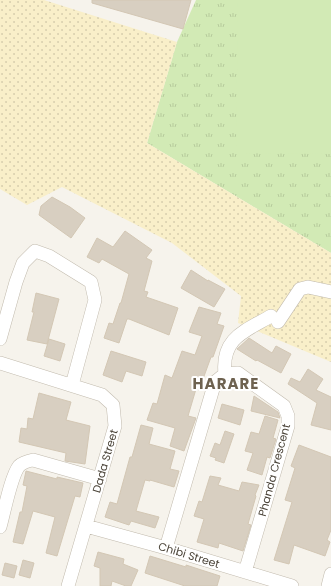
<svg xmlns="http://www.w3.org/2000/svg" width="331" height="586" viewBox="0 0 331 586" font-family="Poppins,sans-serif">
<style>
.grass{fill:url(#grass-tufts)}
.sand{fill:url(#sand-dots)}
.pitch{fill:#d2eab5}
.building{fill:#d8cfc1;stroke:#d3c7b4}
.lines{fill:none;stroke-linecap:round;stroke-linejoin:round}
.minor-casing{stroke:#c2bbae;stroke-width:14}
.minor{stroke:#fff;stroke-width:13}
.labels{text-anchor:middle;stroke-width:4;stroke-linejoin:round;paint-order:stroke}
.street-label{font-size:11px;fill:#4b4439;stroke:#fff}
.district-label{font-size:15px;font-weight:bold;letter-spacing:1px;fill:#6e6250;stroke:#fff}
</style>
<defs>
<pattern id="grass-tufts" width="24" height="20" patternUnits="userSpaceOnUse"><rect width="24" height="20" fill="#d2eab5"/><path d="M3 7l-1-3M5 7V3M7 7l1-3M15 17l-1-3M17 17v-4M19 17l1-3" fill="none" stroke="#b6ca9c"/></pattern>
<pattern id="sand-dots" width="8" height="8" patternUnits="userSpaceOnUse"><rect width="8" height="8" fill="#f9efc9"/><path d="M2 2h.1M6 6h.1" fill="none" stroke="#d7cead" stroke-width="1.8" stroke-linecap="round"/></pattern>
</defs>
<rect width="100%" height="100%" fill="#f6f3ec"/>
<path class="grass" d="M 196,0 L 331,0 L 331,253 L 147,143 L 177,42 Z"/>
<path class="sand" d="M 0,0 L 44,0 L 177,42 L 147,143 L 331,253 L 331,362 L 238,323 L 241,296 L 172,243 L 62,187 L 27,205 L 0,189 Z"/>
<path class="pitch" d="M 238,0 L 331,0 L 331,154 L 236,153 Z"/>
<path class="building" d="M 92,0 L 191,0 L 183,29 L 92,3 Z
M 52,197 L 70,207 L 85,218 L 71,238 L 39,215 L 41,206 Z
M 125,231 L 152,250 L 146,258 L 152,261 L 144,291 L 148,292 L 146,297 L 178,308 L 169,335 L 129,319 L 127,319 L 119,343 L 104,338 L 109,323 L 113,324 L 120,303 L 121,303 L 129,274 L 102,259 L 99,263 L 87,257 L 97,238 L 113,247 Z
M 191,270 L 208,281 L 208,280 L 225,289 L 214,307 L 181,288 Z
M 36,293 L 59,299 L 47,344 L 27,340 L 34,312 L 32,312 Z
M 199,307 L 221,313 L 217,324 L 224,326 L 213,357 L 211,357 L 199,390 L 196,389 L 188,416 L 196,418 L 184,451 L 170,446 L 175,428 L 147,420 L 153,403 L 157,404 L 165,375 L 172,378 L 182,351 L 195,355 L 202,336 L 189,332 Z
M 249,338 L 272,353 L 276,346 L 291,354 L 281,373 L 257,360 L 256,361 L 237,349 Z
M 49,339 L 65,344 L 60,361 L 44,356 Z
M 111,351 L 146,362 L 142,376 L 126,371 L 122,382 L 103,375 Z
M 308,369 L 323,379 L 316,390 L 331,397 L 331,430 L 311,425 L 317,403 L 288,384 L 291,378 L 300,382 Z
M 39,393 L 71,402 L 66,420 L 90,426 L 85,464 L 65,461 L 66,453 L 19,442 L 21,428 L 27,429 L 28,418 L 33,419 Z
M 254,396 L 278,412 L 280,418 L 251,411 Z
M 222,404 L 244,410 L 240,425 L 218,418 Z
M 265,416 L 278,420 L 273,438 L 276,439 L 270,458 L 267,457 L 262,475 L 247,470 L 253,453 L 245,451 L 251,432 L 259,434 Z
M 141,425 L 153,428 L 149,444 L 175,451 L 170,469 L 179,471 L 174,487 L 150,480 L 150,481 L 145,480 L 136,511 L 159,517 L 155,528 L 131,521 L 129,525 L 105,517 L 110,502 L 117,504 L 130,457 L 132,457 Z
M 225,431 L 234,434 L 224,463 L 215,460 L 216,458 L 210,456 L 215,443 L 220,445 Z
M 299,445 L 331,457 L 331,530 L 327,540 L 330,542 L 325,556 L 294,545 L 289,564 L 274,560 L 292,502 L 285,500 L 295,468 L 291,466 Z
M 26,471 L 57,479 L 57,477 L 83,483 L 80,497 L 75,496 L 57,556 L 46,553 L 55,517 L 33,511 L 23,544 L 13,542 L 20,512 L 22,512 L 27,486 L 23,485 Z
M 210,476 L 221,478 L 218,485 L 239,491 L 242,482 L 259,485 L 255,495 L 256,496 L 248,524 L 251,525 L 243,551 L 219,543 L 218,548 L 197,542 L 204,519 L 194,516 L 199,501 L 202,502 Z
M 98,552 L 124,559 L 123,564 L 138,570 L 131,586 L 126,586 L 112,581 L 111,586 L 100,586 L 100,568 L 94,566 Z
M 150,556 L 186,567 L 186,565 L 220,576 L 217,586 L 185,586 L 145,573 Z
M 23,560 L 34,563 L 30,578 L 19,575 Z
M 5,563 L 17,566 L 14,578 L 2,575 Z"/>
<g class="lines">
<defs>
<path id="minor" d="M 278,322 L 300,289 L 308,287 L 331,292
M 0,339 L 16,282 L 23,263 L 35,251 L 49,256 L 91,282 L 95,300 L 72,385
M 0,363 L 102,395 L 113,405 L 115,426 L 68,586
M 225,374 C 221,338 245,331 271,316
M 86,526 L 166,548 L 292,586
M 0,527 C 4,513 11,476 19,466 C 23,462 28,461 33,460 L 100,479
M 166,548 L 215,382 L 225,374 L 238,373 L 284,406 L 288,416 L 288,426 L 245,572
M 328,586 L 331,574"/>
</defs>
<use href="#minor" class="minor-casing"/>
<use href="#minor" class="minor"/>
</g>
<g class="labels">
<g class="street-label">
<text transform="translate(105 461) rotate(-74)" y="4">Dada Street</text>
<text transform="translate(274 470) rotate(-75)" y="4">Phanda Crescent</text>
<text transform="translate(189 555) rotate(17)" y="4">Chibi Street</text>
</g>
<g class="district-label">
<text x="226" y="389">HARARE</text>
</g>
</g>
</svg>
